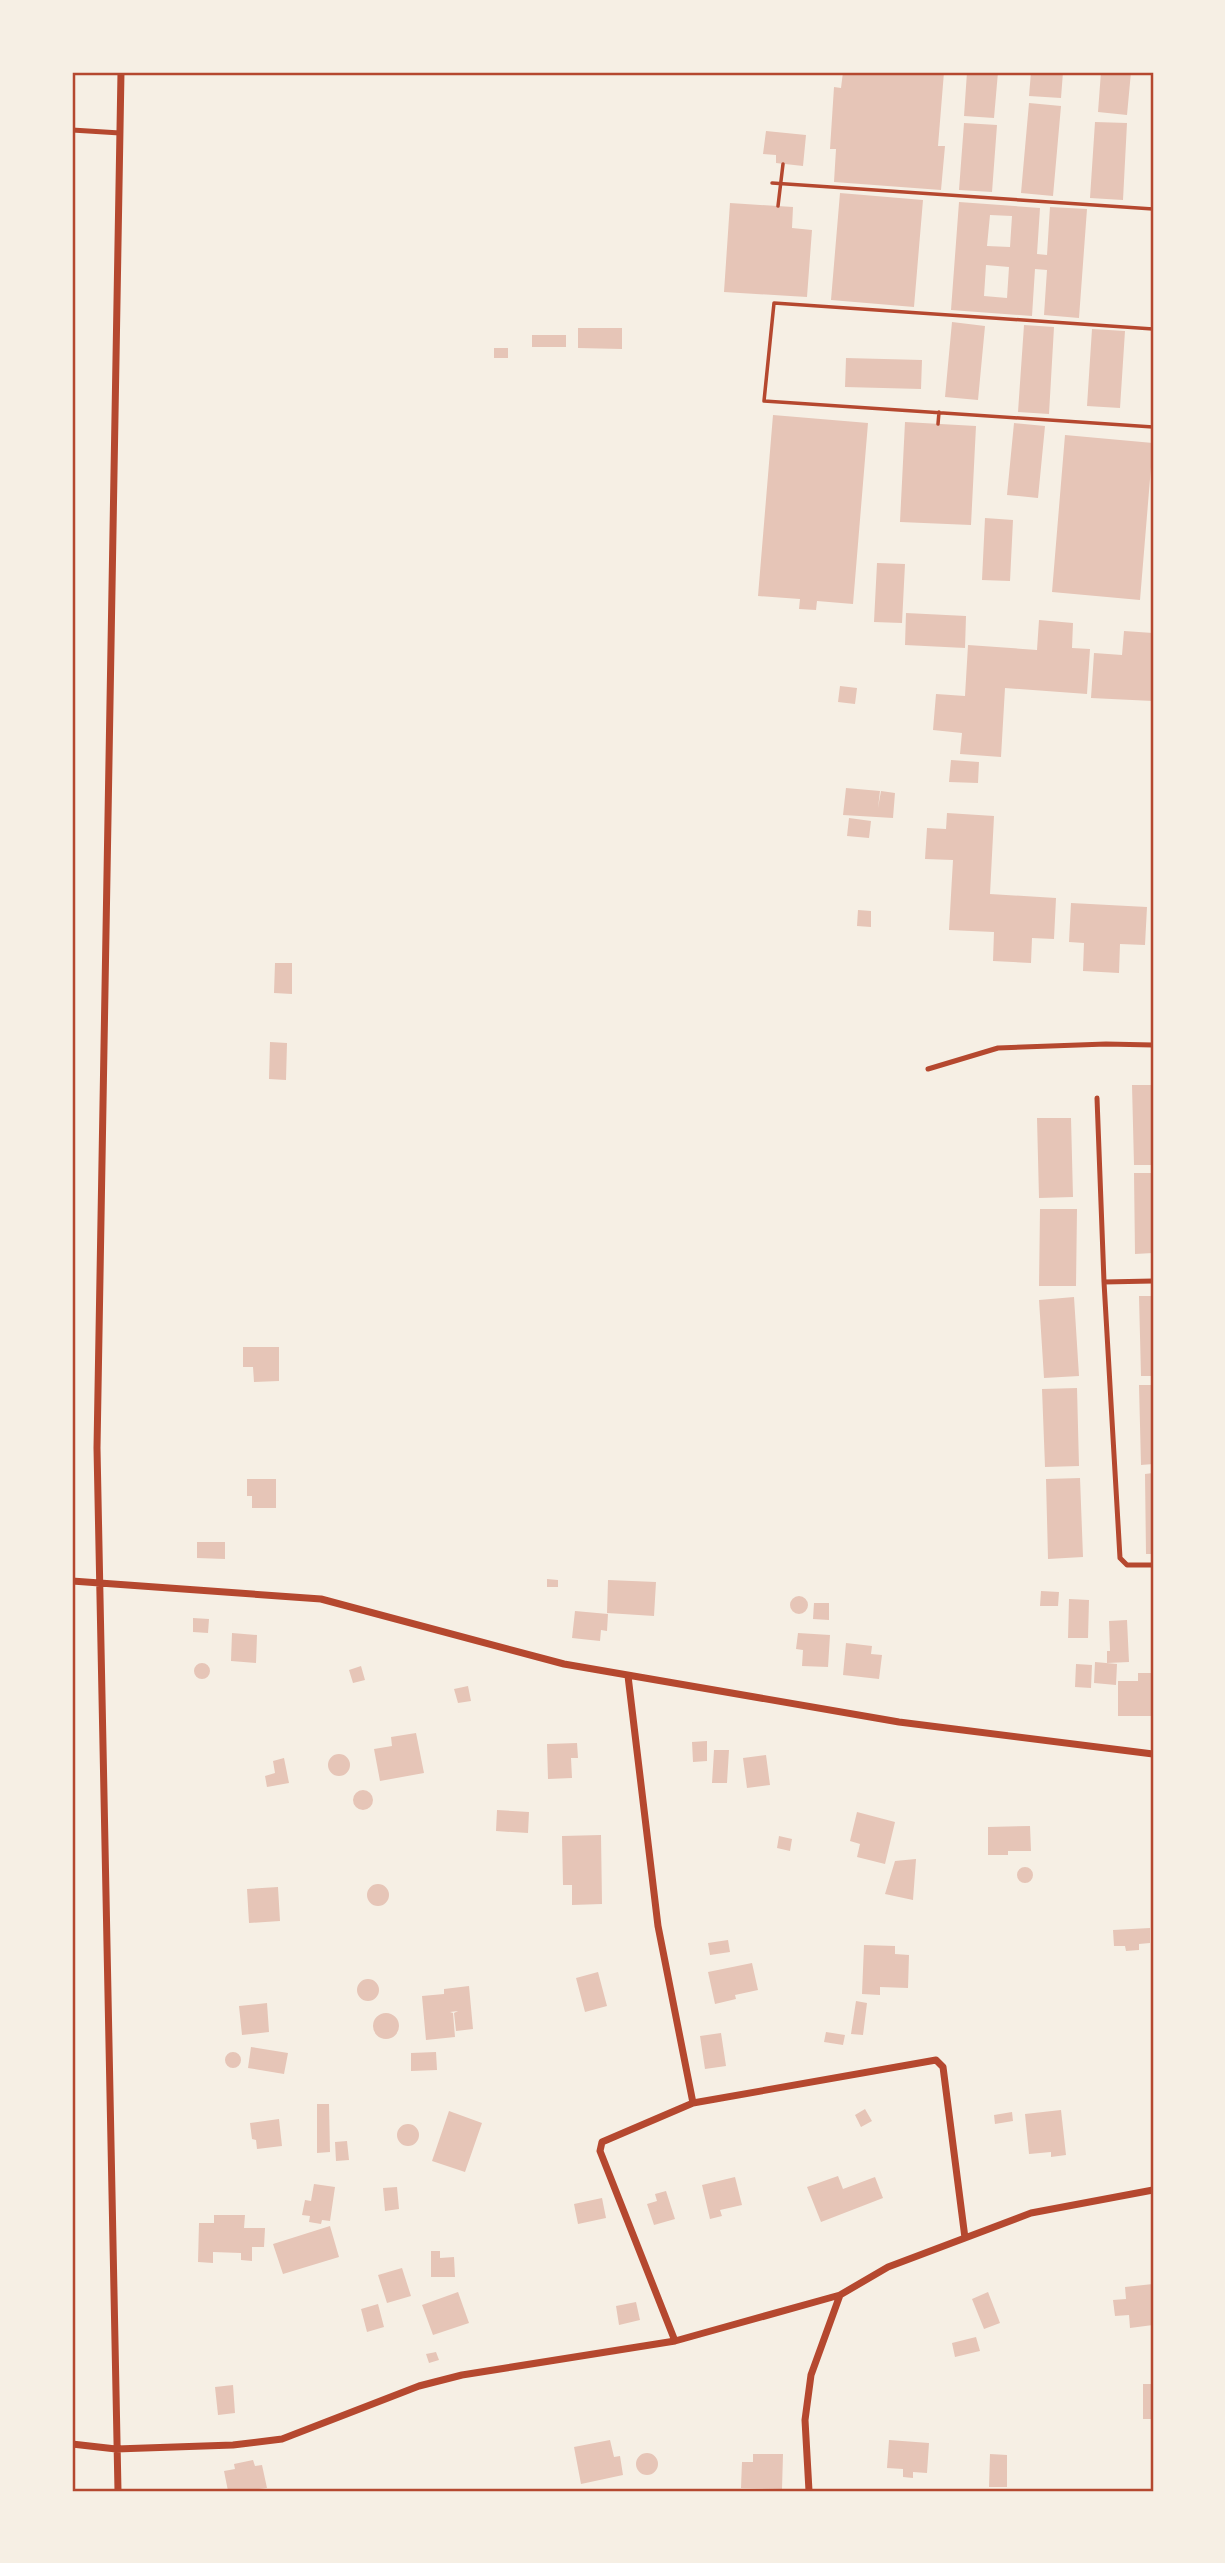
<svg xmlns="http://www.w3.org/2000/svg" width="1225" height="2563" viewBox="0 0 1225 2563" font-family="Raleway,sans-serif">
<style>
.building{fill:#e6c5b7;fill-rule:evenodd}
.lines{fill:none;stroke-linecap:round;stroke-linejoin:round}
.path{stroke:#b5482f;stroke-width:3.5}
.service{stroke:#b5482f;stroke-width:5}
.minor{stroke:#b5482f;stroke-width:7}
.neatline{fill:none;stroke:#b5482f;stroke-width:2.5}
</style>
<rect width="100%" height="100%" fill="#f6efe4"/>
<path class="building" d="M 843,72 L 944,72 L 938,146 L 945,146 L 941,190 L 834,182 L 836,149 L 830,149 L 834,87 L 841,88 Z
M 967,72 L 998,72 L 994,118 L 964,116 Z
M 1031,72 L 1063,72 L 1061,98 L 1029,96 Z
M 1101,72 L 1131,72 L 1127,115 L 1098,112 Z
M 1029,103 L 1061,106 L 1053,196 L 1021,193 Z
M 1095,122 L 1127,123 L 1123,200 L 1090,198 Z
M 964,123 L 997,125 L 992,192 L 959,190 Z
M 766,131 L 806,135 L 803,166 L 776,163 L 776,155 L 763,154 Z
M 840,193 L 923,200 L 914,307 L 831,300 Z
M 959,202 L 1040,208 L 1037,254 L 1047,255 L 1050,207 L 1087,209 L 1079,318 L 1044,315 L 1047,270 L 1035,269 L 1032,316 L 951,310 ZM 990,215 L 1012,216 L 1010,247 L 987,246 ZM 986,265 L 1009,267 L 1007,298 L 984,296 Z
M 730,203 L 793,207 L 792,228 L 812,230 L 807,297 L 724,292 Z
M 952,322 L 985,326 L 978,400 L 945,397 Z
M 1024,325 L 1054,327 L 1049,414 L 1018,412 Z
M 578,328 L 622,328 L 622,349 L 578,348 Z
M 1092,329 L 1125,331 L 1120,408 L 1087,406 Z
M 532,335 L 566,335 L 566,347 L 532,347 Z
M 494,348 L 508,348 L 508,358 L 494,358 Z
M 846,358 L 922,360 L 921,389 L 845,387 Z
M 773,415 L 868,423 L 853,604 L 817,601 L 816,610 L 799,609 L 800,599 L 758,596 Z
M 905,422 L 976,426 L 971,525 L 900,522 Z
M 1014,423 L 1045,426 L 1038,498 L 1007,495 Z
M 1065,435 L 1153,443 L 1140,600 L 1052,592 Z
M 985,518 L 1013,520 L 1010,581 L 982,580 Z
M 877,563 L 905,564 L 902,623 L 874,622 Z
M 906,613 L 966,616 L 965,648 L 905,645 Z
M 1039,620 L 1073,623 L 1072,648 L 1090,649 L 1087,694 L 1005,688 L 1001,757 L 960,754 L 962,733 L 933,730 L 936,694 L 965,696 L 968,645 L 1037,650 Z
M 1124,631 L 1153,633 L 1153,701 L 1091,698 L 1094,653 L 1122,655 Z
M 840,686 L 857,688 L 855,704 L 838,702 Z
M 951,760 L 979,762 L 978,783 L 949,782 Z
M 846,788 L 880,791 L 878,808 L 881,791 L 895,793 L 893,818 L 843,815 Z
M 947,813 L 994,816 L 990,894 L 1056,898 L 1054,939 L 1032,938 L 1031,963 L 993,961 L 994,932 L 949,930 L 953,860 L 925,859 L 927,828 L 946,829 Z
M 849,818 L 871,821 L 869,838 L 847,836 Z
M 1071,903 L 1147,907 L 1145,945 L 1120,944 L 1119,973 L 1083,971 L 1084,943 L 1069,942 Z
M 858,910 L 871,911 L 871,927 L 857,926 Z
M 275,963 L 292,963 L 292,994 L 274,993 Z
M 270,1042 L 287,1043 L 286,1080 L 269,1079 Z
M 1132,1085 L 1153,1085 L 1153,1165 L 1134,1165 Z
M 1037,1118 L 1071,1118 L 1073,1197 L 1039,1198 Z
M 1134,1173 L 1153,1173 L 1153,1253 L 1135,1254 Z
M 1040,1209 L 1077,1209 L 1076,1286 L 1039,1286 Z
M 1139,1296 L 1153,1296 L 1153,1376 L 1141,1376 Z
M 1074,1297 L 1079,1376 L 1044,1378 L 1039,1300 Z
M 243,1347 L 279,1347 L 279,1381 L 254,1382 L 253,1367 L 243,1367 Z
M 1139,1385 L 1153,1385 L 1153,1464 L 1141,1465 Z
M 1077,1388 L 1079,1466 L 1045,1467 L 1042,1389 Z
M 1153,1473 L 1153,1554 L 1146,1554 L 1145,1474 Z
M 1080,1478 L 1083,1557 L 1048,1559 L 1046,1479 Z
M 247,1479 L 276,1479 L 276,1508 L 252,1508 L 252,1496 L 247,1496 Z
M 197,1542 L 225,1542 L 225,1559 L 197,1558 Z
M 547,1579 L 558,1580 L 558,1587 L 547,1587 Z
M 608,1580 L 656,1582 L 654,1616 L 607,1613 Z
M 1041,1591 L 1059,1592 L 1058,1606 L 1040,1606 Z
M790 1605a9 9 0 1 1 18 0a9 9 0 1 1-18 0Z
M 1069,1599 L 1089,1600 L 1088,1638 L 1068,1638 Z
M 814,1603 L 829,1603 L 829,1620 L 813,1619 Z
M 575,1611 L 608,1614 L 607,1631 L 601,1630 L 600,1641 L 572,1638 Z
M 193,1618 L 209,1619 L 208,1633 L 193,1632 Z
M 1127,1620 L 1129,1662 L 1107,1663 L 1107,1651 L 1110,1651 L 1109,1621 Z
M 232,1633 L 257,1635 L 256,1663 L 231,1661 Z
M 798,1633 L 830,1635 L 828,1667 L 802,1666 L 803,1650 L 796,1649 Z
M 846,1643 L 872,1646 L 871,1654 L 882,1655 L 879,1679 L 843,1675 Z
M 1095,1662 L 1117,1664 L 1116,1685 L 1094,1683 Z
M194 1671a8 8 0 1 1 16 0a8 8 0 1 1-16 0Z
M 1076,1664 L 1092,1665 L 1091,1688 L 1075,1687 Z
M 361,1666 L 365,1680 L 353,1683 L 349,1670 Z
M 1138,1673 L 1153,1673 L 1153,1716 L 1118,1716 L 1118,1681 L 1138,1681 Z
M 468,1686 L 471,1701 L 458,1703 L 454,1689 Z
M 416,1733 L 424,1773 L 380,1781 L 374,1749 L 392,1746 L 391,1737 Z
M 707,1741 L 707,1761 L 693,1762 L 692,1742 Z
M 577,1743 L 578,1758 L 571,1758 L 572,1778 L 548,1779 L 547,1744 Z
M 714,1750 L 729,1750 L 727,1783 L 712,1783 Z
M328 1765a11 11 0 1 1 22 0a11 11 0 1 1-22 0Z
M 766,1755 L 770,1785 L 747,1788 L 743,1758 Z
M 284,1758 L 289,1783 L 267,1787 L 265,1776 L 275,1773 L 273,1761 Z
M353 1800a10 10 0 1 1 20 0a10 10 0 1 1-20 0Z
M 497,1810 L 529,1812 L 528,1833 L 496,1831 Z
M 857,1812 L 895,1822 L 885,1864 L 857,1857 L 860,1844 L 850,1841 Z
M 1030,1826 L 1031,1851 L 1008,1851 L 1008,1855 L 988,1855 L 988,1827 Z
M 601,1835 L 602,1904 L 572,1905 L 572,1885 L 563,1885 L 562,1836 Z
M 779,1836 L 792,1839 L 790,1851 L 777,1848 Z
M 916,1859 L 913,1900 L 885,1894 L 895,1861 Z
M1017 1875a8 8 0 1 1 16 0a8 8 0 1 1-16 0Z
M367 1895a11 11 0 1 1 22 0a11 11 0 1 1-22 0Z
M 278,1887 L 280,1921 L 249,1923 L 247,1889 Z
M 1150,1928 L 1150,1943 L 1139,1944 L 1139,1950 L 1126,1951 L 1125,1946 L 1114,1946 L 1113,1930 Z
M 728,1940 L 730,1952 L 710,1955 L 708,1943 Z
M 864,1945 L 895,1946 L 895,1954 L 909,1955 L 908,1988 L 880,1987 L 880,1995 L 862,1994 Z
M 752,1963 L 758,1990 L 735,1995 L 736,1999 L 715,2004 L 708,1972 Z
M 598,1972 L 607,2006 L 585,2012 L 576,1978 Z
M357 1990a11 11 0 1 1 22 0a11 11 0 1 1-22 0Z
M 469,1986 L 473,2029 L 456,2031 L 454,2013 L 458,2011 L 450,2012 L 453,2013 L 455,2037 L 426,2040 L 422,1996 L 444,1994 L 444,1989 Z
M 856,2001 L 867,2003 L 863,2035 L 851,2034 Z
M 267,2003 L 269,2032 L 242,2035 L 239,2006 Z
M373 2026a13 13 0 1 1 26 0a13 13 0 1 1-26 0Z
M 826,2032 L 845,2035 L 843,2045 L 824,2042 Z
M 721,2033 L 726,2066 L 705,2069 L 700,2036 Z
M 251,2047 L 288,2053 L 284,2074 L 248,2068 Z
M225 2060a8 8 0 1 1 16 0a8 8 0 1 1-16 0Z
M 436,2052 L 437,2070 L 411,2071 L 411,2053 Z
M 317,2104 L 329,2104 L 330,2152 L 317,2153 Z
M 865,2109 L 872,2121 L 861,2127 L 855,2115 Z
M 1061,2110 L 1066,2155 L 1051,2157 L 1051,2152 L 1029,2154 L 1025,2114 Z
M 449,2111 L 482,2123 L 465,2172 L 432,2161 Z
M 1012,2112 L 1013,2121 L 995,2124 L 994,2115 Z
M 279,2119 L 282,2146 L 257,2149 L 256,2140 L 252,2139 L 250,2123 Z
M397 2135a11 11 0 1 1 22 0a11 11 0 1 1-22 0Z
M 347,2141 L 349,2160 L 336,2161 L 335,2142 Z
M 838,2176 L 843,2189 L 875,2177 L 883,2198 L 821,2222 L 807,2187 Z
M 735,2177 L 742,2205 L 720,2210 L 722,2216 L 710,2219 L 702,2185 Z
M 314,2184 L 335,2187 L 330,2221 L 322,2220 L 321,2224 L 309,2222 L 310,2216 L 302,2215 L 305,2200 L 311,2201 Z
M 397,2187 L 399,2209 L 385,2211 L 383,2188 Z
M 666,2191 L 675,2219 L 654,2225 L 647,2204 L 657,2201 L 655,2194 Z
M 602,2198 L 606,2218 L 578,2224 L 574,2204 Z
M 214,2215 L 245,2215 L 244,2228 L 265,2228 L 264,2247 L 252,2247 L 252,2261 L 241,2260 L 241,2253 L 213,2252 L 213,2263 L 198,2262 L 199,2223 L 214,2223 Z
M 330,2226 L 339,2257 L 283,2274 L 273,2244 Z
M 431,2251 L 440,2251 L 440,2258 L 454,2257 L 455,2277 L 431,2277 Z
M 402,2268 L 411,2296 L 387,2303 L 378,2275 Z
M 1153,2284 L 1153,2325 L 1130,2328 L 1129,2315 L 1115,2316 L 1113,2300 L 1126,2299 L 1125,2287 Z
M 458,2292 L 469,2323 L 433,2335 L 422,2305 Z
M 988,2292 L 1000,2323 L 984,2329 L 972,2299 Z
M 636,2302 L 640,2320 L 619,2325 L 616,2306 Z
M 378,2304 L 384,2327 L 367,2332 L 361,2309 Z
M 976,2337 L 980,2351 L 955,2357 L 952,2343 Z
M 436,2352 L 439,2360 L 429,2363 L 426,2354 Z
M 1143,2384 L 1153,2384 L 1153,2419 L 1143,2419 Z
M 233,2385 L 235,2413 L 218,2415 L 215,2387 Z
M 610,2440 L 614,2457 L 620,2456 L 623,2475 L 581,2484 L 574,2447 Z
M 889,2440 L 929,2443 L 927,2473 L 913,2472 L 913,2478 L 903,2477 L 903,2469 L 887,2468 Z
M636 2464a11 11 0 1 1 22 0a11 11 0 1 1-22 0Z
M 753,2454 L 783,2454 L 782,2489 L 741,2488 L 742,2462 L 753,2462 Z
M 990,2454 L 1007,2455 L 1007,2487 L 989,2487 Z
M 253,2460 L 255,2466 L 262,2465 L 267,2488 L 259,2489 L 260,2491 L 228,2491 L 224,2471 L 235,2469 L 234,2464 Z"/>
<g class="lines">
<path class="path" d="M 772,183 L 1153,209
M 778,206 L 783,164
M 1153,329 L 774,303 L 764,401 L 1153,427
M 938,424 L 939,412"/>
<path class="service" d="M 72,130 L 120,133
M 928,1069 L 998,1048 L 1106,1044 L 1153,1045
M 1097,1098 L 1104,1282 L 1120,1558 L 1127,1565 L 1153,1565
M 1104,1282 L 1153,1281"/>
<path class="minor" d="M 72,1581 L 321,1599 L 564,1664 L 899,1722 L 1153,1754
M 628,1676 L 658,1926 L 693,2103 L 936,2060 L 943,2067 L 965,2238
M 675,2341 L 600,2151 L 602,2142 L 693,2103
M 72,2444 L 116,2449 L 233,2445 L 282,2439 L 419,2386 L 462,2375 L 675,2341 L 840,2295
M 118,2491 L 97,1448 L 121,72
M 809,2491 L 805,2420 L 811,2375 L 840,2295 L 888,2267 L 1031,2213 L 1153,2190"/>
</g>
<rect width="1225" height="2563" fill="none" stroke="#f6efe4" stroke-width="147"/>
<rect x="74" y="74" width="1078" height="2416" class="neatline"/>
</svg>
